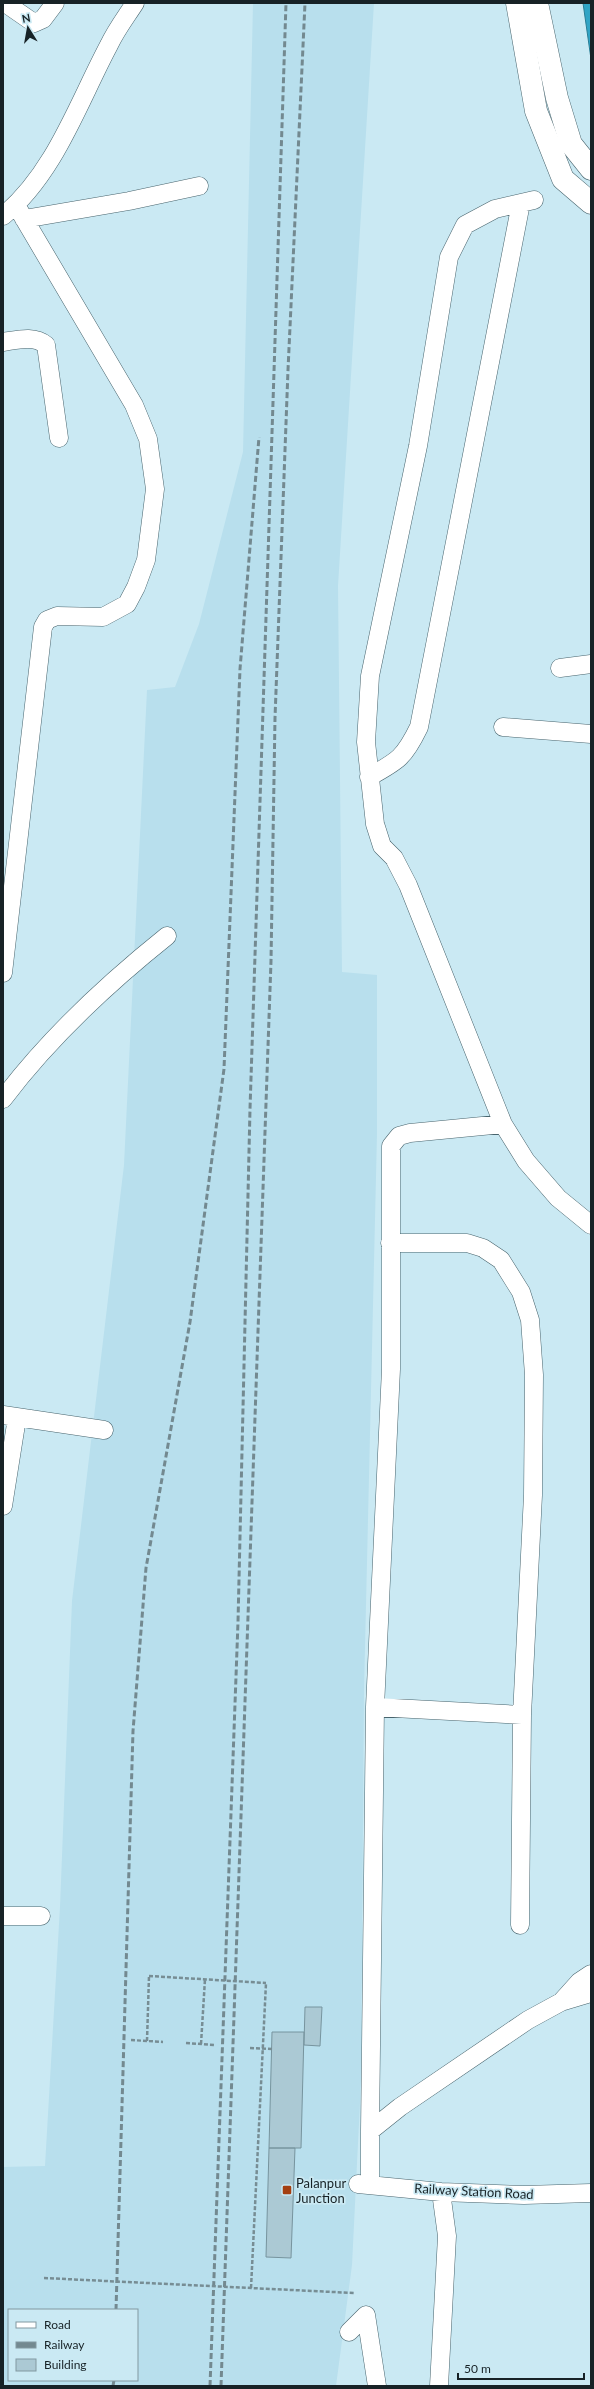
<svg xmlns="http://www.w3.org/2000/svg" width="594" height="2389" viewBox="0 0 594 2389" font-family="Lato,sans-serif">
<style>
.built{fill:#b8dfed;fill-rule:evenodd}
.water{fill:#30a4c5;stroke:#287d95}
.building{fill:#abc9d4;stroke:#77949e}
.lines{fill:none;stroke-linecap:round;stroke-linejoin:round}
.street-casing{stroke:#48646d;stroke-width:19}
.secondary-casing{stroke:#48646d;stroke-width:23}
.primary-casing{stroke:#48646d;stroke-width:23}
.path{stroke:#778d94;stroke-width:2.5;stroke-dasharray:4 2;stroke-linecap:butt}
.street{stroke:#fff;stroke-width:18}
.secondary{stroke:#fff;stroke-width:22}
.primary{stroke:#fff;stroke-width:22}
.rail{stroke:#738990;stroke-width:3;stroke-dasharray:6 3;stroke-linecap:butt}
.path-bridge{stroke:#778d94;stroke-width:2.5;stroke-dasharray:4 2;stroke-linecap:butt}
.poi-dot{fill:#a43f11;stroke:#cae9f3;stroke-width:1.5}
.labels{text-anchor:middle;stroke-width:3.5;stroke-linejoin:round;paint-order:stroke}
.poi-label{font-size:13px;fill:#172226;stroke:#cae9f3;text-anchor:start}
.street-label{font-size:13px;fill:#172226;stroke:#cae9f3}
</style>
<rect width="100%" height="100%" fill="#cae9f3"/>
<path class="built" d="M 253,3 L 374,3 L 338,586 L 342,972 L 377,975 L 377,1134 L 364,1691 L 361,2082 L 352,2265 L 336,2386 L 3,2386 L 3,2167 L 45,2166 L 60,1907 L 72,1601 L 124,1165 L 147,690 L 175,687 L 199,624 L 243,452 ZM 9,2310 L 137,2310 L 137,2380 L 9,2380 Z"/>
<path class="water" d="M 583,3 L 591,3 L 591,59 Z"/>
<path class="building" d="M 305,2007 L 322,2007 L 320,2046 L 304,2045 Z
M 272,2032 L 304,2032 L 301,2148 L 269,2148 Z
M 269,2148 L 295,2148 L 291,2258 L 266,2257 Z"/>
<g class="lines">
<defs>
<path id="street" d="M 5,3 L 34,23 L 43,19 L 55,3
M 534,200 L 495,209 L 465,225 L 449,257 L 418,446 L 370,676 L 366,742 L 375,824 L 382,846 L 394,858 L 408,885 L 503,1124 L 526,1161 L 558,1198 L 591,1225
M 3,216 C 55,173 78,103 109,45 C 116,30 126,17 135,3
M 24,219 L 129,201 L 199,186
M 3,342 C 17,340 34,335 46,345 L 59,438
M 560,668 L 591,664
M 503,727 L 591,734
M 369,777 C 398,761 404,758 419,727 L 521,203
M 3,973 L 43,627 L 47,620 L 57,616 L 103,617 L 127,604 L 136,587 L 146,560 L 155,489 L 148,439 L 134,405 L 16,205
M 3,1099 C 49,1038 107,984 167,936
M 390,1243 L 467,1243 L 483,1248 L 501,1260 L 521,1292 L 530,1320 L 534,1375 L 533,1495 L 522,1715 L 520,1925
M 3,1415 L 104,1430
M 3,1506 L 17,1418
M 375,1707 L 522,1715
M 3,1916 L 41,1916
M 561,2002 L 579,1982 L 591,1974
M 370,2131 L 375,1707 L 391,1369 L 391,1146 L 399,1136 L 410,1133 L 503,1124
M 358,2184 L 441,2192 L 524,2195 L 591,2193
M 370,2184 L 370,2131 L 400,2107 L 528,2020 L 561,2002 L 591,1993
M 349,2332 L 366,2315 L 377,2386
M 439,2386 L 447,2236 L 441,2192"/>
<path id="secondary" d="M 517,3 L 536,111 L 563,179 L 591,203"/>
<path id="primary" d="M 537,3 L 557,98 L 571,144 L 591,169"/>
</defs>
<use href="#street" class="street-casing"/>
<use href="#secondary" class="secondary-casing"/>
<use href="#primary" class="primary-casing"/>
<path class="path" d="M 131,2040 L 163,2042
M 147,2041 L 149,1976
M 186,2043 L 215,2045
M 201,2044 L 205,1979
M 250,2048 L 272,2049
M 251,2288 L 266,1983"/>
<use href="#street" class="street"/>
<use href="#secondary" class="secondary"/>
<use href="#primary" class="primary"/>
<path class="rail" d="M 116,2310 L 133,1731 L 146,1568 L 190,1322 L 224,1069 L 240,669 L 259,437
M 113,2386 L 114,2380
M 210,2386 L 238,1622 L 250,1109 L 286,3
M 221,2386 L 271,961 L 275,718 L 288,370 L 305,3"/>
<path class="path-bridge" d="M 149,1976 L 266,1983
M 44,2278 L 354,2293"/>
</g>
<rect class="poi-dot" x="282" y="2185" width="10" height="10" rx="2"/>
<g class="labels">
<g class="poi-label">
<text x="296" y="2188">Palanpur<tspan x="296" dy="15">Junction</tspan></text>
</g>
<g class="street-label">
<text transform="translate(474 2191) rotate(3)" y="5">Railway Station Road</text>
</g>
</g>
<rect width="594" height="2389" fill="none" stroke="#172226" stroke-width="8"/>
<rect x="8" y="2309" width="130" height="72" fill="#cae9f3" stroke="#8299a1"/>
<rect x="16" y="2322" width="20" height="6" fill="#ffffff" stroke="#8299a1"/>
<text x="44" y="2329" font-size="12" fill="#172226">Road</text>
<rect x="16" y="2342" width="20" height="6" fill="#738990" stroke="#8299a1"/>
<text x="44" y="2349" font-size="12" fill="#172226">Railway</text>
<rect x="16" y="2359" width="20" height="12" fill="#abc9d4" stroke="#8299a1"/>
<text x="44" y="2369" font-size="12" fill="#172226">Building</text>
<g transform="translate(28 28) rotate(349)" stroke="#cae9f3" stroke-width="3" paint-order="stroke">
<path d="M0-3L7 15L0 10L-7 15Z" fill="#172226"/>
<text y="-6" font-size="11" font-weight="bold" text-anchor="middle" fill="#172226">N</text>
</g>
<path d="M458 2373v6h126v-6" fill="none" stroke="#172226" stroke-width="2"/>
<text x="464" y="2373" font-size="12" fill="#172226" stroke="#cae9f3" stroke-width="3" paint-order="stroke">50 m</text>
</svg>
